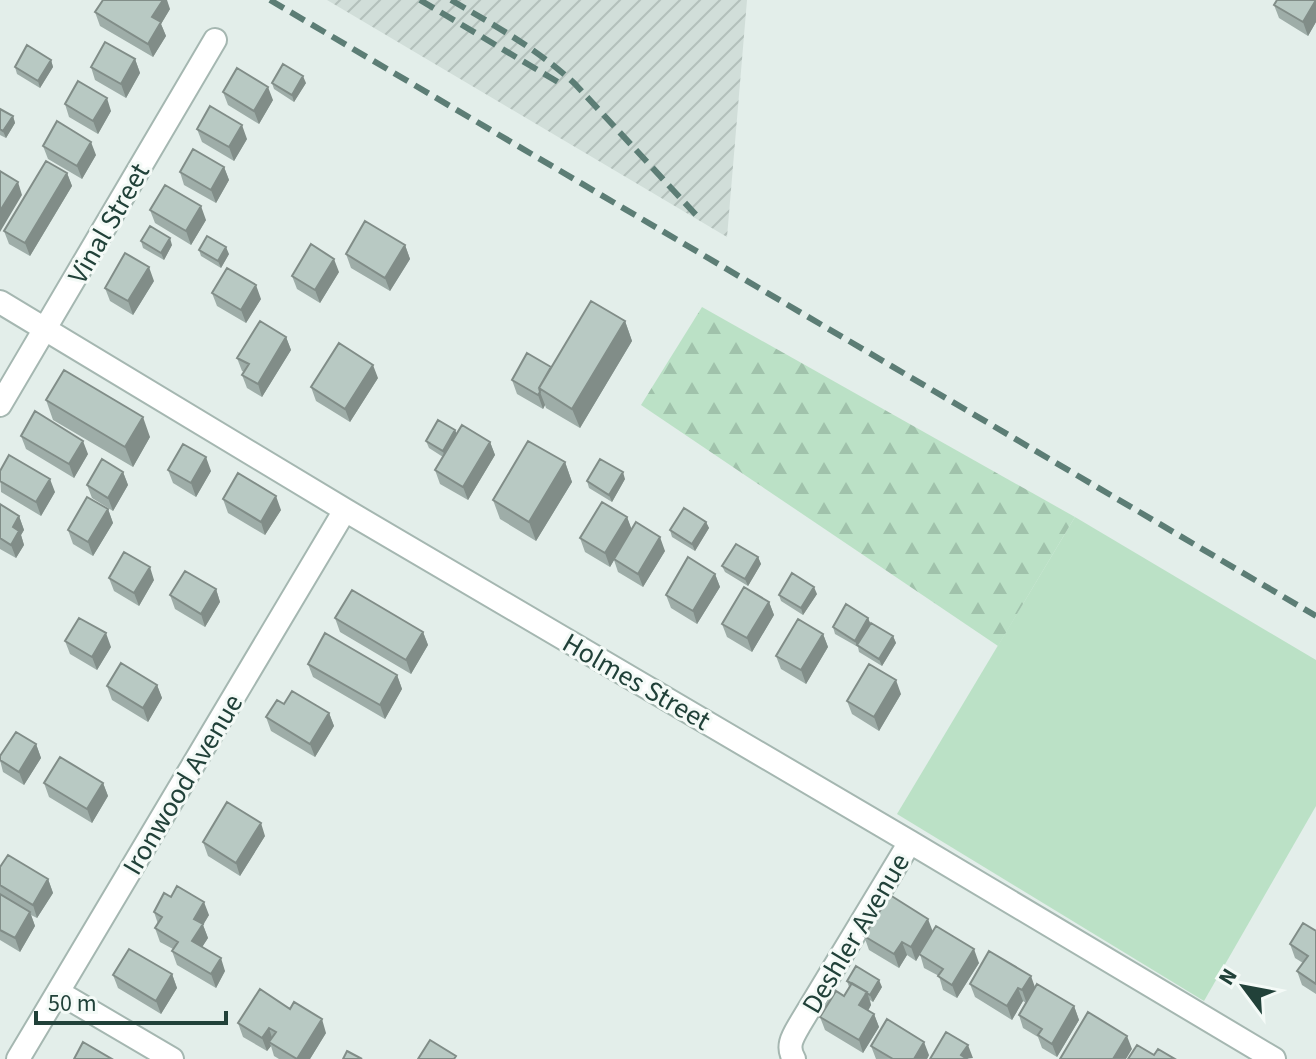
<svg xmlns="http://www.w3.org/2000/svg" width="1316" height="1059" viewBox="0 0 1316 1059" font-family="'Source Sans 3',sans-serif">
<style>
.industrial{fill:url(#industrial-furrows)}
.green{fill:#bbe1c6}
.forest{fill:url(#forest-firs)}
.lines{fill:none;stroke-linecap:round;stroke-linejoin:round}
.street-casing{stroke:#a5b7b1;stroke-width:26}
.street{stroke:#fff;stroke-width:22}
.rail{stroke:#5c7d75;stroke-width:6;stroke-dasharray:16 8;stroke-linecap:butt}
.wall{fill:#9eada8}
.shaded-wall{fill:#818d88}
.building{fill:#b8c9c3;stroke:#818d88;stroke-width:2}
.labels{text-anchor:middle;stroke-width:6;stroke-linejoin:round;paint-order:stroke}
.street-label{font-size:28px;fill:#214139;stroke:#f4faf7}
</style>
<defs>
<pattern id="industrial-furrows" width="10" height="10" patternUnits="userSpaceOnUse" patternTransform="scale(2)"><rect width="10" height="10" fill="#d1ded9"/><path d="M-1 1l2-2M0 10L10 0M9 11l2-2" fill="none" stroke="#b3c0bb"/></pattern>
<pattern id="forest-firs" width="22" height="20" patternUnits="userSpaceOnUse" patternTransform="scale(2)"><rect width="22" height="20" fill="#bbe1c6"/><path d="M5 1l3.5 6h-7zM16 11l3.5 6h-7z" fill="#a0c2ab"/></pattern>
</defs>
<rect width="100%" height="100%" fill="#e3eeea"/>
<path class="industrial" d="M 327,0 L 747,0 L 727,237 Z"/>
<path class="green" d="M 1075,517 L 1316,660 L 1316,806 L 1204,1001 L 897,814 Z"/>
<path class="forest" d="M 702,307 L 1075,517 L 998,646 L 641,405 Z"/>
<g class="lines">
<defs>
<path id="street" d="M 0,302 L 345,510 L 910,842 L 1274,1059
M 0,405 L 215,40
M 58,992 L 172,1059
M 18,1059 L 345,510
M 794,1059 C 786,1046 793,1036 800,1024 L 910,842"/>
</defs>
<use href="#street" class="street-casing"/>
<use href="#street" class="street"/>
<path class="rail" d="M 270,0 L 1316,616
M 420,0 L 563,85
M 451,0 C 497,27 536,48 575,84 L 697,216"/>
</g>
<path class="wall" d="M 1316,0 L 1316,22 L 1308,36 L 1279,18 L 1274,5 Z
M 170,9 L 161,24 L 166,36 L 153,57 L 100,26 L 95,12 Z
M 135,59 L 140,73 L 126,98 L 95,80 L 91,67 Z
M 51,60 L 53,67 L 40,88 L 17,74 L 15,67 Z
M 272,83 L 306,83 L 294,102 L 274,89 Z
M 223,92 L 273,100 L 259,124 L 228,105 Z
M 65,104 L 111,111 L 98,134 L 69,117 Z
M 0,109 L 13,116 L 15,123 L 6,138 L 0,135 Z
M 197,129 L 247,139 L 234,161 L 202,142 Z
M 43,146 L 96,155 L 82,179 L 48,159 Z
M 224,167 L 229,180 L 216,203 L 184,185 L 180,172 Z
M 67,173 L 72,186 L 30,256 L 9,244 L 4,231 Z
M 150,210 L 206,220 L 191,245 L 155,223 Z
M 141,241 L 172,245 L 164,260 L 143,248 Z
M 405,245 L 410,259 L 390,291 L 351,268 L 346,254 Z
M 199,250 L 229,254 L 221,268 L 201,256 Z
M 339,272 L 320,303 L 297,289 L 292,276 Z
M 154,281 L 133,315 L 110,301 L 105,288 Z
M 212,293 L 261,299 L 246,323 L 217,306 Z
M 625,321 L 632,341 L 580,428 L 546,408 L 545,405 L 543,409 L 517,394 L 512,380 L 551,367 Z
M 286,337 L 291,350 L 262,397 L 247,388 L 242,375 L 244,372 L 242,371 L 237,358 Z
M 378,378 L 350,422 L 316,401 L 311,387 Z
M 46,400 L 150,437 L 133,467 L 53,420 Z
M 457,434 L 490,442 L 495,455 L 468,500 L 440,484 L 435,470 L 443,457 L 429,448 L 426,441 Z
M 21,436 L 88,454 L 74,478 L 26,449 Z
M 565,462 L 572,482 L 536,541 L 500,519 L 493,500 Z
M 168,470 L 211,471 L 196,497 L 173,483 Z
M 0,471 L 55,492 L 41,516 L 1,492 Z
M 123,472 L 128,485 L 113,511 L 92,498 L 87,485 Z
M 625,479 L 612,502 L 589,488 L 587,481 Z
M 223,499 L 281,510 L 265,535 L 228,513 Z
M 0,504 L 19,516 L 24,530 L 21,535 L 24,545 L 16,558 L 0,549 Z
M 108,509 L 113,523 L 93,556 L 73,544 L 68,530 Z
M 627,517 L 631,529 L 665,551 L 643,587 L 618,572 L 614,560 L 610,567 L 585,552 L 580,538 Z
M 706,522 L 709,528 L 695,551 L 672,537 L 670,530 Z
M 758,557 L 761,564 L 748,586 L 725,572 L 722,566 Z
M 715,574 L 720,587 L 697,624 L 671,608 L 666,595 Z
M 109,578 L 154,580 L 139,606 L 114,591 Z
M 216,589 L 220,602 L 205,627 L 175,609 L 170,595 Z
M 817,594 L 803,615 L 781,601 L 779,595 Z
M 769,602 L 774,615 L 752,652 L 727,637 L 722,624 Z
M 335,618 L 423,632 L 428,645 L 411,674 L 340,632 Z
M 868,618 L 870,623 L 893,636 L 896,643 L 882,666 L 859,652 L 858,647 L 835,634 L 833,627 Z
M 823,634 L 828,647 L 806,684 L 781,669 L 776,656 Z
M 65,641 L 111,647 L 97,670 L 70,654 Z
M 308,664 L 397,675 L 402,689 L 385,719 L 313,677 Z
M 157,685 L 162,698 L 148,722 L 112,700 L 107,686 Z
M 901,694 L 879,731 L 852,714 L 847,701 Z
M 284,704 L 329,713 L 334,726 L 315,757 L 271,731 L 266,717 Z
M 36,744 L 41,758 L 24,785 L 3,772 L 0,760 Z
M 44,783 L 103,783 L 108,796 L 92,823 L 49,797 Z
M 265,836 L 240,876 L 208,856 L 203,842 Z
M 0,867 L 48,879 L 53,893 L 37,918 L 31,915 L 35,926 L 20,952 L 0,940 Z
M 154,912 L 209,915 L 203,925 L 208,938 L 202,947 L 225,971 L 216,988 L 177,965 L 172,951 L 173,949 L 160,942 L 155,928 L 158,924 Z
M 1316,931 L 1316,994 L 1302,985 L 1297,971 L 1303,963 L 1295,958 L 1290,944 Z
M 933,932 L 979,963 L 957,998 L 943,990 L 939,976 L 924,968 L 920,954 L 916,961 L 907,955 L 899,968 L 869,950 L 864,936 Z
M 172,974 L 177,988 L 161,1014 L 118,988 L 113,975 Z
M 847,981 L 882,987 L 873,1002 L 870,1000 L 871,1005 L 868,1011 L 874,1014 L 879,1027 L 863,1053 L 825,1030 L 820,1017 L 844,996 L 849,987 Z
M 970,984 L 1035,988 L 1074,1006 L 1079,1020 L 1057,1057 L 1042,1048 L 1038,1037 L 1023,1028 L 1019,1015 L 1026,1003 L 1023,1001 L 1012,1020 L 975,997 Z
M 238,1023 L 326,1033 L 310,1059 L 279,1059 L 274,1056 L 271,1046 L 267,1051 L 243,1037 Z
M 871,1046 L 929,1055 L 927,1059 L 876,1059 Z"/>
<path class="shaded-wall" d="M 163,0 L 167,0 L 170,9 L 161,24 L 166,36 L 153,57 L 148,44 L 152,17 Z
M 1316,0 L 1316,22 L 1308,36 L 1303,22 Z
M 135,59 L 140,73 L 126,98 L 121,84 Z
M 51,60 L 53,67 L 40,88 L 38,81 Z
M 303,76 L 306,83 L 294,102 L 292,95 Z
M 268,87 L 273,100 L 259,124 L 254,111 Z
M 107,98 L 111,111 L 98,134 L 93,121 Z
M 13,116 L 15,123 L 6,138 L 3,131 Z
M 242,125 L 247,139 L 234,161 L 229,147 Z
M 91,142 L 96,155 L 82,179 L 77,166 Z
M 224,167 L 229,180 L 216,203 L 211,190 Z
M 67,173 L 72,186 L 30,256 L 25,243 Z
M 18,182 L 22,195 L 0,232 L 0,211 Z
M 201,206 L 206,220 L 191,245 L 186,231 Z
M 170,238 L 172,245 L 164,260 L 161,253 Z
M 405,245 L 410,259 L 390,291 L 385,278 Z
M 226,247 L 229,254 L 221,268 L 218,261 Z
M 334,259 L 339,272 L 320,303 L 315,290 Z
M 149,267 L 154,281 L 133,315 L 128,301 Z
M 256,285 L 261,299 L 246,323 L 241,310 Z
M 625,321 L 632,341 L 580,428 L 572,409 Z
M 286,337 L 291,350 L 262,397 L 258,384 Z
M 373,365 L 378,378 L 350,422 L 345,409 Z
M 540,392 L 545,405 L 543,409 L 538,395 Z
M 143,417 L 150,437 L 133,467 L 125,447 Z
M 455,430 L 458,436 L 445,458 L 443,451 Z
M 83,441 L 88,454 L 74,478 L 69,464 Z
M 490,442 L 495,455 L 468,500 L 463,487 Z
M 206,457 L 211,471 L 196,497 L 191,483 Z
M 565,462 L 572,482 L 536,541 L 529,522 Z
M 123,472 L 128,485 L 113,511 L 108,498 Z
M 623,472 L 625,479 L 612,502 L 609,495 Z
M 50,479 L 55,492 L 41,516 L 36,502 Z
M 276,496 L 281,510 L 265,535 L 261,522 Z
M 108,509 L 113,523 L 93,556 L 88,542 Z
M 19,516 L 24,530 L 21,535 L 24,545 L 16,558 L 11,545 L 13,527 Z
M 627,517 L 632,530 L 610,567 L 605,553 Z
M 706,522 L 709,528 L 695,551 L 692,544 Z
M 660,537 L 665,551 L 643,587 L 638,574 Z
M 758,557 L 761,564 L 748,586 L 745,579 Z
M 150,567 L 154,580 L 139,606 L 134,593 Z
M 715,574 L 720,587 L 697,624 L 693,611 Z
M 814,587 L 817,594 L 803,615 L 801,608 Z
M 216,589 L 220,602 L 205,627 L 201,614 Z
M 769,602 L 774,615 L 752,652 L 747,638 Z
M 868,618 L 871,625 L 857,645 L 858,647 L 855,641 Z
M 423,632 L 428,645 L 411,674 L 406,660 Z
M 106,633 L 111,647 L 97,670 L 92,657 Z
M 823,634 L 828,647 L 806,684 L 801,670 Z
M 893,636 L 896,643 L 882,666 L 879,659 Z
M 397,675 L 402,689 L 385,719 L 380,705 Z
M 896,680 L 901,694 L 879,731 L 874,717 Z
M 157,685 L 162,698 L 148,722 L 143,708 Z
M 329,713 L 334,726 L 315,757 L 310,744 Z
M 36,744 L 41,758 L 24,785 L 19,772 Z
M 103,783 L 108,796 L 92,823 L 87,809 Z
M 261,823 L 265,836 L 240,876 L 236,863 Z
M 48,879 L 53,893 L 37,918 L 33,905 Z
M 204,902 L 209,915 L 203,925 L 208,938 L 197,955 L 192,941 L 194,919 Z
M 30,912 L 35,926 L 20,952 L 15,938 Z
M 928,919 L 933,932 L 916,961 L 911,947 Z
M 902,942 L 907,955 L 899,968 L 894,954 Z
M 974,949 L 979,963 L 957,998 L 952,985 Z
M 221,958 L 225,971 L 216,988 L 211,974 Z
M 172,974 L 177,988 L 161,1014 L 156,1001 Z
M 1031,976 L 1036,990 L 1027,1004 L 1022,990 Z
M 879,980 L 882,987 L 873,1002 L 870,995 Z
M 1018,988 L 1023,1001 L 1012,1020 L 1007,1006 Z
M 867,992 L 871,1005 L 864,1018 L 859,1005 Z
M 1074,1006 L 1079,1020 L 1057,1057 L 1052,1044 Z
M 874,1014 L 879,1027 L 863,1053 L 859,1040 Z
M 322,1019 L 326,1033 L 310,1059 L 297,1059 Z
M 269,1028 L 273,1041 L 269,1042 L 271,1046 L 267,1051 L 262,1038 Z
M 1127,1036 L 1132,1049 L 1126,1059 L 1113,1059 Z
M 924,1042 L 929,1055 L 927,1059 L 914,1059 Z
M 968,1045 L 973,1058 L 963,1059 L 961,1055 Z"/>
<path class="building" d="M 103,0 L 163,0 L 152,17 L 161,22 L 148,44 L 95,12 Z
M 1277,0 L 1316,0 L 1303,22 L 1274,5 Z
M 105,42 L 135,59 L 121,84 L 91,67 Z
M 27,45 L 51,60 L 38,81 L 15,67 Z
M 283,64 L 303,76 L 292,95 L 272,83 Z
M 237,68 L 268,87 L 254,111 L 223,92 Z
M 78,81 L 107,98 L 93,121 L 65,104 Z
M 210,106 L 242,125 L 229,147 L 197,129 Z
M 0,109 L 13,116 L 3,131 L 0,129 Z
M 57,121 L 91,142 L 77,166 L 43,146 Z
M 193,149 L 224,167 L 211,190 L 180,172 Z
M 46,161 L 67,173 L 25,243 L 4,231 Z
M 0,171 L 18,182 L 0,211 Z
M 165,185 L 201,206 L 186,231 L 150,210 Z
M 365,221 L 405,245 L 385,278 L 346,254 Z
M 150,226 L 170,238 L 161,253 L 141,241 Z
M 207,236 L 226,247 L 218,261 L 199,250 Z
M 311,244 L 334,259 L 315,290 L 292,276 Z
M 125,253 L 149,267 L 128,301 L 105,288 Z
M 227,268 L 256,285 L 241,310 L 212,293 Z
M 591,301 L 625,321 L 572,409 L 539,388 Z
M 260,321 L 286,337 L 258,384 L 242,375 L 249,364 L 237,358 Z
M 339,343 L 373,365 L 345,409 L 311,387 Z
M 527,353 L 551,367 L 539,388 L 540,392 L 538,395 L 512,380 Z
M 64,370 L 143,417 L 125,447 L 46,400 Z
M 35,411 L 83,441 L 69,464 L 21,436 Z
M 438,420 L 455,430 L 443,451 L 426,441 Z
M 462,425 L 490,442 L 463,487 L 435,470 Z
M 528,441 L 565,462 L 529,522 L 493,500 Z
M 183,444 L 206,457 L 191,483 L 168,470 Z
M 9,455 L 50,479 L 36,502 L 0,481 L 0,471 Z
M 102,459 L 123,472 L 108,498 L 87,485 Z
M 600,459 L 623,472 L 609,495 L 587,481 Z
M 238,473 L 276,496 L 261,522 L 223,499 Z
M 87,497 L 108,509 L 88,542 L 68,530 Z
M 602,502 L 627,517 L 605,553 L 580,538 Z
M 0,504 L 19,516 L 13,527 L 19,531 L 11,545 L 0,538 Z
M 684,508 L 706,522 L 692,544 L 670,530 Z
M 636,522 L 660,537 L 638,574 L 614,559 Z
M 736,544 L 758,557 L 745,579 L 722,566 Z
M 124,552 L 150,567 L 134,593 L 109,578 Z
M 688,557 L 715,574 L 693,611 L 666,595 Z
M 185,571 L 216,589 L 201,614 L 170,595 Z
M 792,573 L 814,587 L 801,608 L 779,595 Z
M 744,587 L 769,602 L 747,638 L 722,624 Z
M 352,590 L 423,632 L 406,660 L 335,618 Z
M 846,604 L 868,618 L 855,641 L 833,627 Z
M 79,618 L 106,633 L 92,657 L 65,641 Z
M 798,619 L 823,634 L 801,670 L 776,656 Z
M 871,623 L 893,636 L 879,659 L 857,645 Z
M 325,633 L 397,675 L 380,705 L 308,664 Z
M 121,663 L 157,685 L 143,708 L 107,686 Z
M 869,664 L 896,680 L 874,717 L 847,701 Z
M 292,691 L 329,713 L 310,744 L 266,717 L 277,700 L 284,704 Z
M 16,732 L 36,744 L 19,772 L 0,760 L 0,756 Z
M 60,757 L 103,783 L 87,809 L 44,783 Z
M 227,802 L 261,823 L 236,863 L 203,842 Z
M 8,855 L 48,879 L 33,905 L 0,885 L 0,867 Z
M 177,886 L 204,902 L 194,919 L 203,924 L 192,941 L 221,958 L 211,974 L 172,951 L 178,942 L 155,928 L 162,917 L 154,912 L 164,893 L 171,897 Z
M 0,894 L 30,912 L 15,938 L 0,930 Z
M 890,895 L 928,919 L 911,947 L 902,942 L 894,954 L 864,936 Z
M 1303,923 L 1316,931 L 1316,984 L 1297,971 L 1308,956 L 1290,944 Z
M 936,926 L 974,949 L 952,985 L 938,976 L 943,969 L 919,954 Z
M 129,949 L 172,974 L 156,1001 L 113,975 Z
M 989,951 L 1031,976 L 1022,990 L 1018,988 L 1007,1006 L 970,984 Z
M 856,966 L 879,980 L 870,995 L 866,993 L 867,992 L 847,981 Z
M 852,983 L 867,992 L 859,1005 L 874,1014 L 859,1040 L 820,1017 L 836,991 L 844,996 Z
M 1037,984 L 1074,1006 L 1052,1044 L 1038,1035 L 1042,1029 L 1019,1015 Z
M 260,989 L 290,1009 L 294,1002 L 322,1019 L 297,1059 L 269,1042 L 276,1032 L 269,1028 L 262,1038 L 238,1023 Z
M 1088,1012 L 1127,1036 L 1113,1059 L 1060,1059 Z
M 887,1019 L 924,1042 L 914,1059 L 893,1059 L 871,1046 Z
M 946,1032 L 968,1045 L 961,1055 L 967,1059 L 930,1059 Z
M 430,1040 L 456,1056 L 454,1059 L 418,1059 Z
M 83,1042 L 112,1059 L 74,1059 Z
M 1137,1045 L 1154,1055 L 1158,1049 L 1175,1059 L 1128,1059 Z
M 347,1051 L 362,1059 L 343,1059 Z"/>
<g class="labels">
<g class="street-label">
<text transform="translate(108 223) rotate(-60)" y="10">Vinal Street</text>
<text transform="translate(637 681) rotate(30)" y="10">Holmes Street</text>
<text transform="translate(182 784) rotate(-59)" y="10">Ironwood Avenue</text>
<text transform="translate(855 933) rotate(-59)" y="10">Deshler Avenue</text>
</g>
</g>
<g transform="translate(1244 987) rotate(302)" stroke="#f4faf7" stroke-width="6" paint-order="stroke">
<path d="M0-6L14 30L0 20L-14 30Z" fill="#214139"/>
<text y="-12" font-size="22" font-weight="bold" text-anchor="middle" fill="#214139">N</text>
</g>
<path d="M36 1011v12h190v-12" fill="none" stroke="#214139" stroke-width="4"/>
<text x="48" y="1011" font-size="24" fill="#214139" stroke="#f4faf7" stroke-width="6" paint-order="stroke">50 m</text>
</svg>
